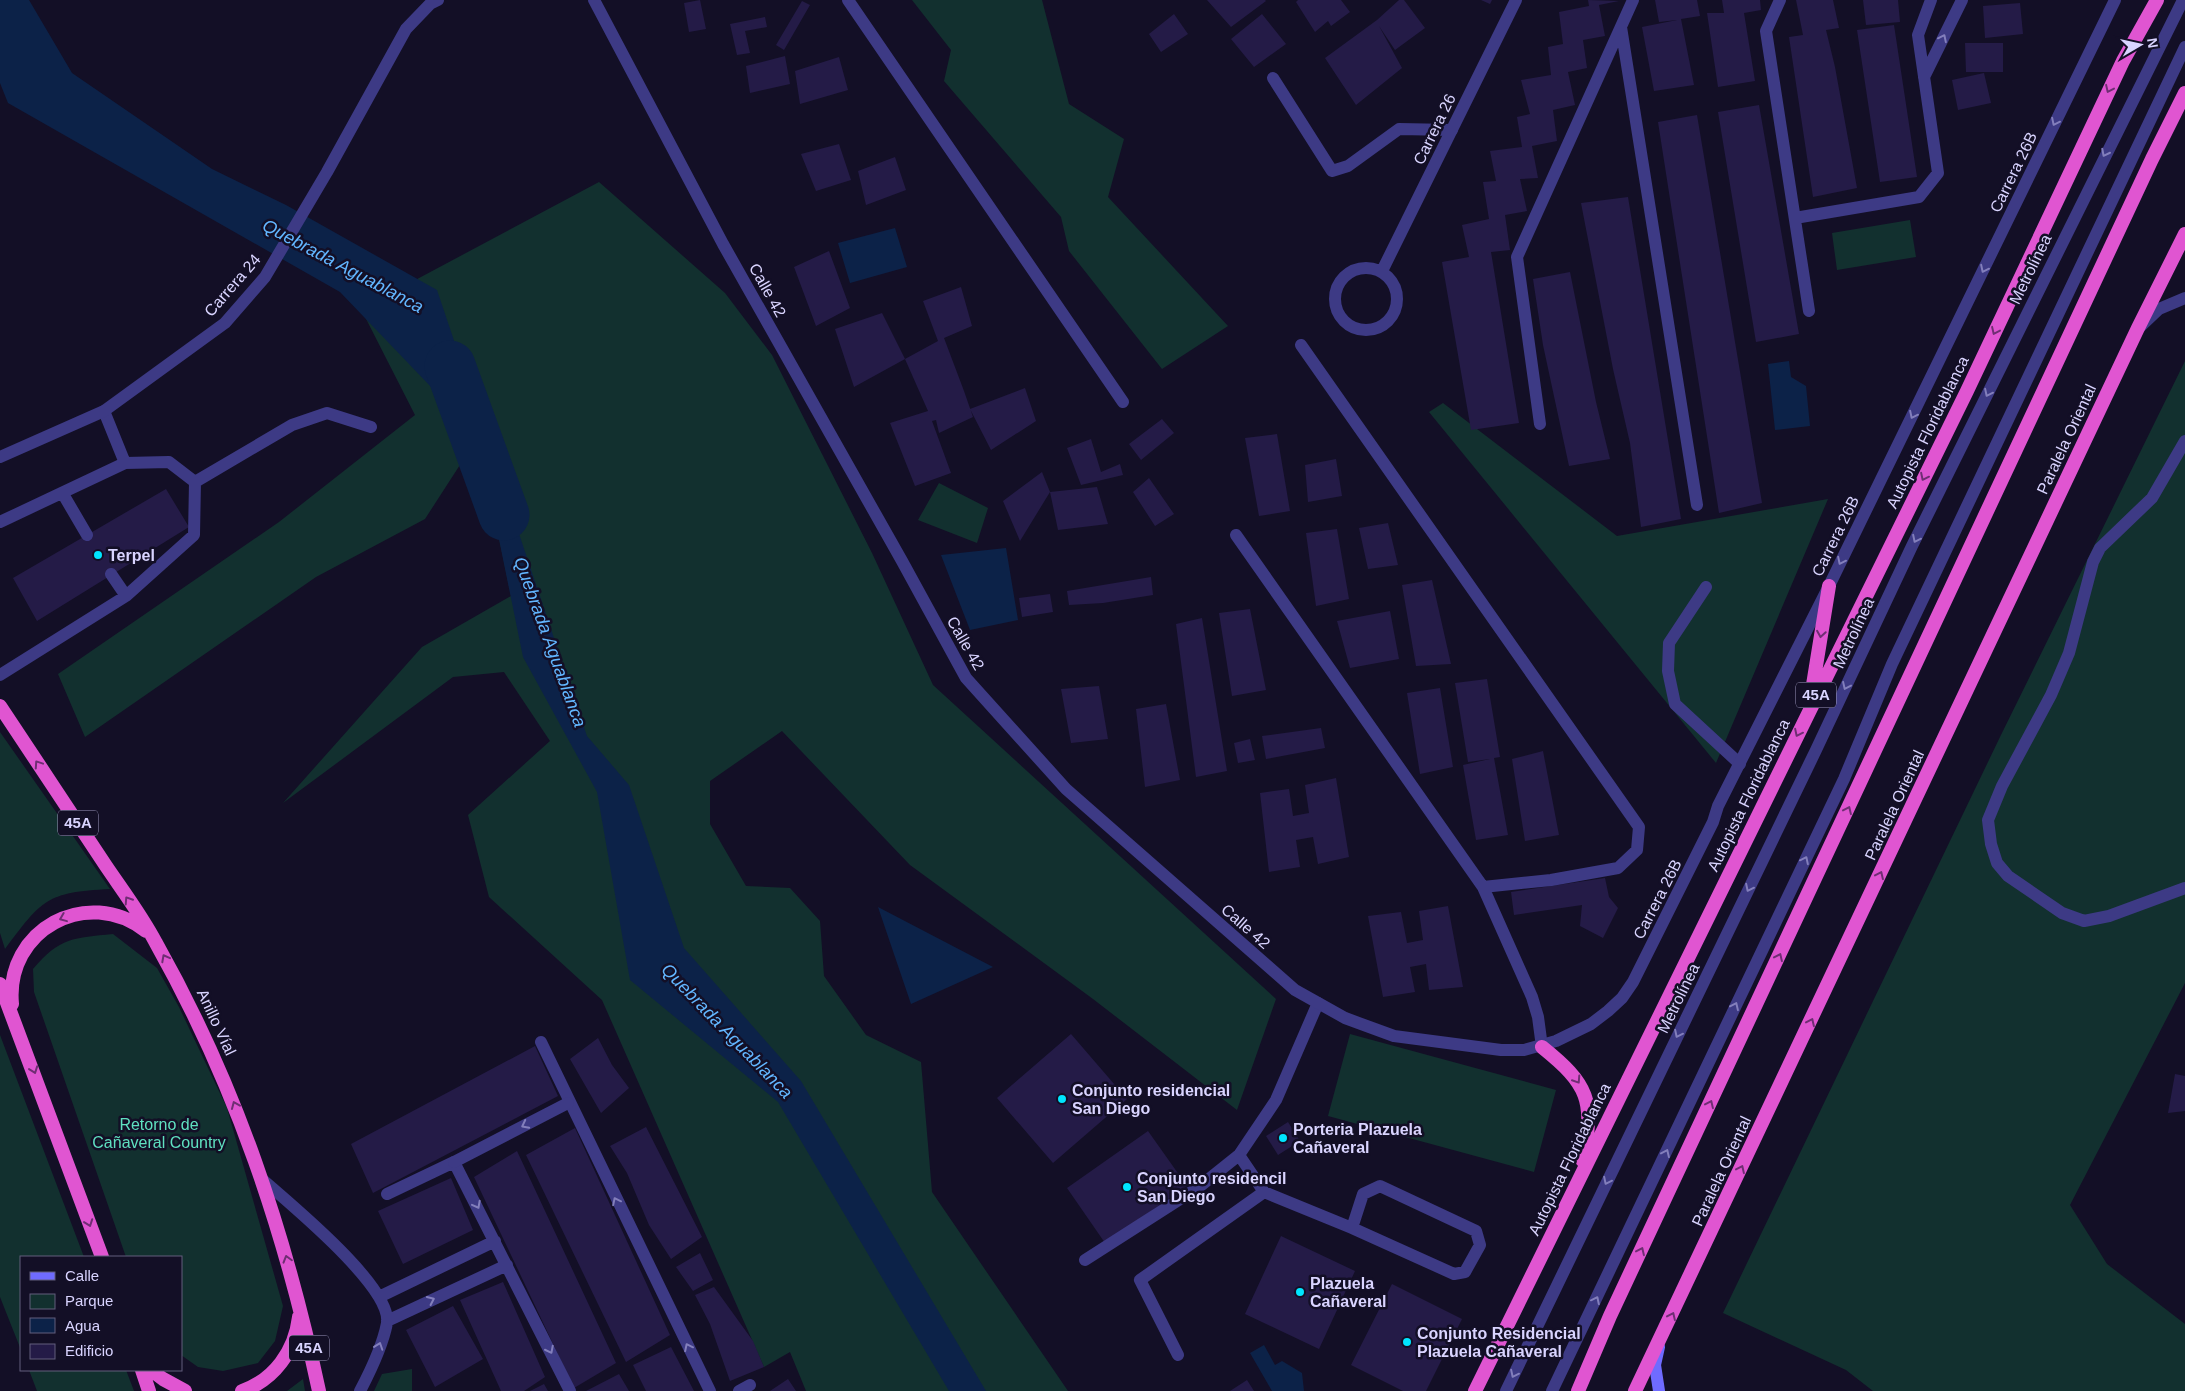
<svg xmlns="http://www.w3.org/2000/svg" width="2185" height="1391" viewBox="0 0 2185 1391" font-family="Arial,sans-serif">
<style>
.green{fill:#12302f}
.water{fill:#0c2248}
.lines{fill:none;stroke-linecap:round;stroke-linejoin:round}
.river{stroke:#0c2248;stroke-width:51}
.building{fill:#241b47}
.service{stroke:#3d3a85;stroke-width:12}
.minor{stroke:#3d3a85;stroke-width:12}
.tertiary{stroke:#3d3a85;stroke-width:12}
.secondary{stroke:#6f6bff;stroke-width:12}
.trunk{stroke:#e055d1;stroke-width:14}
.oneway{stroke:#837fbc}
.oneway2{stroke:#6f2e73}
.poi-dot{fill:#00e5ff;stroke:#130f26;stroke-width:2}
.labels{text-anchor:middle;stroke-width:5;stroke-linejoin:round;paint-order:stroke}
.shield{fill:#130f26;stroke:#9e99be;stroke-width:1}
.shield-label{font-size:15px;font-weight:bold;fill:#d9d4ff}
.street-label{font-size:16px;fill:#d9d4ff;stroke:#130f26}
.poi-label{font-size:16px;font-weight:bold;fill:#d9d4ff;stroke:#130f26;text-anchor:start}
.park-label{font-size:16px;fill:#5fe0c0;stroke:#130f26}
.water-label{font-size:18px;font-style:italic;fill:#62b6ff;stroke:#130f26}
</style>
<rect width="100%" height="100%" fill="#130f26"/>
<path class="green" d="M 912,0 L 1042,0 L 1069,104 L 1124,139 L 1108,197 L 1228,326 L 1162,369 L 1069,251 L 1061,217 L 944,81 L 951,50 Z
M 599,182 L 725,293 L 772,355 L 872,553 L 933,685 L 1276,999 L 1237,1110 L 1093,999 L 910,865 L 782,731 L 710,781 L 710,824 L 746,886 L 790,888 L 820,921 L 824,976 L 866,1035 L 921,1062 L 932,1192 L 1068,1391 L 806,1391 L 790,1352 L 764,1367 L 602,1000 L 489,897 L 468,815 L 550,741 L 504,672 L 453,677 L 283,803 L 422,647 L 511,596 L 478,437 L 425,519 L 316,577 L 85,737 L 58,674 L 279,522 L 415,415 L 361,309 Z
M 1910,220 L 1916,257 L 1837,270 L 1832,233 Z
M 2185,361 L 2185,983 L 2070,1205 L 2107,1264 L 2185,1324 L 2185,1391 L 1873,1391 L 1846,1370 L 1723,1313 L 2000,737 Z
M 1443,403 L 1617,536 L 1828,499 L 1716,763 L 1429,412 Z
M 939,483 L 988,508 L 977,543 L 918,520 Z
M 0,732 L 110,889 C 46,892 42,900 5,949 L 0,933 Z
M 113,934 L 157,968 L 179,1007 L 227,1108 L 283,1306 L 275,1341 L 258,1363 L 223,1371 L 198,1367 L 181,1355 L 181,1257 L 126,1257 L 34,992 L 33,969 C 60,937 74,938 113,934 Z
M 1350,1034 L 1556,1090 L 1534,1172 L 1328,1116 Z
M 0,1035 L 84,1257 L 21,1257 L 21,1350 L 0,1297 Z
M 412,1369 L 412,1391 L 374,1391 L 382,1374 Z
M 29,1370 L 126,1370 L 134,1391 L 37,1391 Z
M 303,1379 L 305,1391 L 287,1391 Z"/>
<path class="water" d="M 0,0 L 29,0 L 72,73 L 212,169 L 286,205 L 437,290 L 587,736 L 629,785 L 684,948 L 801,1081 L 986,1391 L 949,1391 L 778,1102 L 630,980 L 597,792 L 523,657 L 478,436 L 340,292 L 8,103 L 0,83 Z
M 895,228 L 907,267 L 850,283 L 838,243 Z
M 1789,361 L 1791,377 L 1806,386 L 1810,426 L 1775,430 L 1768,364 Z
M 1006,548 L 1018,620 L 970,630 L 941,555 Z
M 878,907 L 993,967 L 911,1004 Z
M 1264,1345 L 1275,1365 L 1282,1361 L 1302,1373 L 1304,1391 L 1272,1391 L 1250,1353 Z"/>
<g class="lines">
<path class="river" d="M 450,366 L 504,515"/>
</g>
<path class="building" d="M 700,0 L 706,29 L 689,32 L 684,3 Z
M 1207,0 L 1265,0 L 1266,1 L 1231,27 Z
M 1298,0 L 1341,0 L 1350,12 L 1331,26 L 1328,21 L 1315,32 L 1296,2 Z
M 1399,0 L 1404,0 L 1425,28 L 1395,50 L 1379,26 L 1402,68 L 1356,105 L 1325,58 L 1377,20 Z
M 1481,0 L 1492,0 L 1490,4 Z
M 1588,0 L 1619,1 L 1599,5 L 1605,36 L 1583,40 L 1587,68 L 1568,72 L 1575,105 L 1553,110 L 1557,141 L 1532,146 L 1538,178 L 1520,179 L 1527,211 L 1505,215 L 1510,250 L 1491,252 L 1519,423 L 1471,430 L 1442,262 L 1469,257 L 1462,225 L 1489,219 L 1483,182 L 1496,181 L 1490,151 L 1522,147 L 1517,117 L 1530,114 L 1521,80 L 1551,75 L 1548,47 L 1563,44 L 1559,12 L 1589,6 Z
M 1655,0 L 1697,0 L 1700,16 L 1681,19 L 1694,85 L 1654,91 L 1642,27 L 1677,20 L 1659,22 Z
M 1722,0 L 1760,0 L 1761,10 L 1744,13 L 1755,81 L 1718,87 L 1707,13 L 1724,13 Z
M 1796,0 L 1833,0 L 1839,28 L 1826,30 L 1835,67 L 1857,188 L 1813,197 L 1789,37 L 1803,35 Z
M 1863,0 L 1898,0 L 1900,22 L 1866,25 Z
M 802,1 L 810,5 L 784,50 L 776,45 Z
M 2020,3 L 2023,34 L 1985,38 L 1983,6 Z
M 1174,14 L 1188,34 L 1161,52 L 1149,34 Z
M 1262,14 L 1286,44 L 1254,67 L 1231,39 Z
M 765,17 L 767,27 L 745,31 L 750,53 L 737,55 L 730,24 Z
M 1894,25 L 1917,177 L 1880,182 L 1857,30 Z
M 1965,43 L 2003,43 L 2003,72 L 1966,72 Z
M 785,56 L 790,84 L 750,93 L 746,66 Z
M 839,57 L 848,90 L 800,104 L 795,71 Z
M 1984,73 L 1991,103 L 1958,110 L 1952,80 Z
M 1759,105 L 1799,334 L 1756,342 L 1718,112 Z
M 1697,115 L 1762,503 L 1719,513 L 1658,122 Z
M 839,144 L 851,180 L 816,191 L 801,154 Z
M 895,157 L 906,190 L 866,205 L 858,171 Z
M 1628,197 L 1681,519 L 1641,527 L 1630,443 L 1613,369 L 1581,203 Z
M 829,251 L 850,308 L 816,326 L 794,267 Z
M 1570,272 L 1596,402 L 1610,459 L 1569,466 L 1543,345 L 1533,279 Z
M 961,287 L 972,326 L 944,338 L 964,391 L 938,405 L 964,391 L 973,417 L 939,433 L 936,420 L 932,421 L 951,473 L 915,486 L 890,423 L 928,411 L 905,359 L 938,341 L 923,301 Z
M 882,313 L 905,359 L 854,387 L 835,329 Z
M 1025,388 L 1036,421 L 991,450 L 970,409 Z
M 1162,419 L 1174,433 L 1141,460 L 1129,444 Z
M 1277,434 L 1290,511 L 1259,516 L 1245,438 Z
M 1091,439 L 1101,472 L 1120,464 L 1123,475 L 1081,485 L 1067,448 Z
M 1336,459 L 1342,496 L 1308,502 L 1305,465 Z
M 1042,472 L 1050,492 L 1097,487 L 1108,524 L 1058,530 L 1050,492 L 1020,541 L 1003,501 Z
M 1149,478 L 1174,514 L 1155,526 L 1133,492 Z
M 166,489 L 189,527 L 37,621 L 13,578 Z
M 1388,523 L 1398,565 L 1368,569 L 1359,528 Z
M 1337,529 L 1349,599 L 1316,606 L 1306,533 Z
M 1151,577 L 1153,595 L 1103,603 L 1069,605 L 1067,591 Z
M 1432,580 L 1451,664 L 1416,666 L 1402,585 Z
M 1050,594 L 1053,612 L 1022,617 L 1019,598 Z
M 1250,609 L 1266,690 L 1232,696 L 1219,613 Z
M 1390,611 L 1399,659 L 1350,668 L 1337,621 Z
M 1202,618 L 1227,771 L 1196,777 L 1176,624 Z
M 1487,679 L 1500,757 L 1494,758 L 1508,835 L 1476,840 L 1463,765 L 1490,759 L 1468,762 L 1455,683 Z
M 1099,686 L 1108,739 L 1071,743 L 1061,689 Z
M 1440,688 L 1453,767 L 1420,774 L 1407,693 Z
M 1166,704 L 1180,780 L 1145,787 L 1136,709 Z
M 1321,728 L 1325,748 L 1266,759 L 1262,736 Z
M 1250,739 L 1255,760 L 1238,763 L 1234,743 Z
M 1543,751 L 1559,835 L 1525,841 L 1512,759 Z
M 1336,778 L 1349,857 L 1318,864 L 1313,837 L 1296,840 L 1300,867 L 1269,872 L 1260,793 L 1289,789 L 1293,816 L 1309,813 L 1305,785 Z
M 1605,878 L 1609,897 L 1618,908 L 1603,938 L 1580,926 L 1582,905 L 1514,915 L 1511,892 Z
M 1448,906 L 1463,987 L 1429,990 L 1426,964 L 1410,967 L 1415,992 L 1383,997 L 1368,916 L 1401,912 L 1407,943 L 1423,940 L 1419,911 Z
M 1071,1034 L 1127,1099 L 1053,1163 L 997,1098 Z
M 598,1038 L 612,1065 L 629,1088 L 601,1113 L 570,1059 Z
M 535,1046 L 558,1096 L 373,1193 L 351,1144 Z
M 2175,1074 L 2185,1076 L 2185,1111 L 2168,1113 Z
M 1288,1122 L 1300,1141 L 1278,1155 L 1266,1136 Z
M 646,1127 L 702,1237 L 671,1259 L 649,1225 L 627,1173 L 610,1146 Z
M 575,1128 L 670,1335 L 626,1362 L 526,1155 Z
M 1148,1131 L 1187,1186 L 1105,1243 L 1067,1188 Z
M 517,1151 L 616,1363 L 574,1388 L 474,1177 Z
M 451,1178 L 473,1230 L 403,1264 L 378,1211 Z
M 1281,1236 L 1355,1271 L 1319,1349 L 1245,1314 Z
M 700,1253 L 713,1280 L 693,1291 L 676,1267 Z
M 503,1282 L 545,1377 L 524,1391 L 501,1391 L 460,1300 Z
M 1392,1284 L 1462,1319 L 1426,1391 L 1403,1391 L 1351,1365 Z
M 714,1287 L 753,1341 L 764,1367 L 730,1381 L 710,1324 L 695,1295 Z
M 453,1306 L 483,1359 L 435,1387 L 406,1330 Z
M 671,1347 L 694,1391 L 646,1391 L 633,1365 Z
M 619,1374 L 629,1391 L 586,1391 Z
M 788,1379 L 796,1391 L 770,1391 Z
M 1247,1380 L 1254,1391 L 1230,1391 Z
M 544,1384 L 548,1391 L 530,1391 Z"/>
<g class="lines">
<path class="service" d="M 848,0 L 1123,402
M 1780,0 L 1766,31 L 1809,311
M 1621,27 L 1697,505
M 1924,77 L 1962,0
M 1273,78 L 1332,171 L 1348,166 L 1399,129 L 1452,130
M 1795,218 L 1919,197 L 1938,173 L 1918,35 L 1931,0
M 1301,345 L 1639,827 L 1637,850 L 1618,868 L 1551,880 L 1483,887
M 104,411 L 125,463
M 1540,424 L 1517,257 L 1633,0
M 2185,441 L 2152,498 L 2100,548 L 2093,562 L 2069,653 L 2051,695 L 2002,786 L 1988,820 L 1991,844 L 1997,863 L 2008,876 L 2062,913 L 2084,921 L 2109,916 L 2185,888
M 63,494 L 87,535
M 0,522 L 125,463 L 169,462 L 195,482
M 1236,535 L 1483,887 L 1532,997 L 1538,1017 L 1542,1047
M 111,574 L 126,596
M 1706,587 L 1669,643 L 1668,671 L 1675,704 L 1740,764
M 0,675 L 126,596 L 194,535 L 195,482 L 292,425 L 327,413 L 371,427
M 541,1042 L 710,1391
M 1239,1155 L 1264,1192 L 1352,1228 L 1363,1194 L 1380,1186 L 1476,1231 L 1480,1245 L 1465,1272 L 1454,1274 L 1352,1228
M 263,1180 C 290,1204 392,1287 387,1323 C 383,1344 370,1372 360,1391
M 387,1194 L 454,1162 L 570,1391
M 1085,1260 L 1199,1187 L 1239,1155 L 1276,1100 L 1318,1003
M 379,1297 L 495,1241
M 387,1321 L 507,1265
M 1178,1355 L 1140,1280 L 1264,1192
M 739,1391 L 750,1385
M 1506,1391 L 1816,750 L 1912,546 L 2183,0
M 1552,1391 L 1844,779 L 1892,664 L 2185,47"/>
<path class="minor" d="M1335 299a31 31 0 1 1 62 0a31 31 0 1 1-62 0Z
M 1382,271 L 1516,0
M 2140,327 L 2159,309 L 2185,298
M 454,1162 L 568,1103"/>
<path class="tertiary" d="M 594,0 L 723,244 L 902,561 L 966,678 L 1066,789 L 1295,990 L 1345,1018 L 1394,1036 L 1501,1050 L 1524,1050 L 1556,1041 L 1591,1024 L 1608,1011 L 1622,998 L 1633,982 L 1713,822 L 1718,806 L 1829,586 L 2115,0
M 0,457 L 104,411 L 225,323 L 265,277 L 327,172 L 406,29 L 430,4 L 438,0"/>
<path class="secondary" d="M 1659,1391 L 1655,1365 L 1659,1347"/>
<path class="trunk" d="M 1811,697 L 1829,586
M 0,706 C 35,759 71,813 106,866 C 123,891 142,916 156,943 C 236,1085 285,1232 319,1391
M 0,984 L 102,1257
M 12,1004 C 5,930 87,885 146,931
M 1542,1047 C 1588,1084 1596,1101 1582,1160
M 142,1370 L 149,1391
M 151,1370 L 163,1379 L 185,1391
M 242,1391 C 274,1380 295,1351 299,1317
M 1475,1391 L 1967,391 L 2123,61 L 2157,0
M 1578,1391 L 1610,1316 L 2152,159 L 2185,93
M 1635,1391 L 2138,328 L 2185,234"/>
</g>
<defs><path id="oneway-chevron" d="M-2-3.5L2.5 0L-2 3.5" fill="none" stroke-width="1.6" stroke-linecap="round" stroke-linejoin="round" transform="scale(1.25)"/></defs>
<g class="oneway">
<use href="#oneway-chevron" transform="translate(1943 38) rotate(-64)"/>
<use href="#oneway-chevron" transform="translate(2055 122) rotate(116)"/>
<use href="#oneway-chevron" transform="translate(2105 153) rotate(117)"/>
<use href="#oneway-chevron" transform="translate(1984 269) rotate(116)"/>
<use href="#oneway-chevron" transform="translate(1988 393) rotate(116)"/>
<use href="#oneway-chevron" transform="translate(1913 415) rotate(116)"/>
<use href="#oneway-chevron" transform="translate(1916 539) rotate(116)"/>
<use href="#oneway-chevron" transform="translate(1841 561) rotate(116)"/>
<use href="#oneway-chevron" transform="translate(1846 686) rotate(115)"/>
<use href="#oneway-chevron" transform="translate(1805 860) rotate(-64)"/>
<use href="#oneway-chevron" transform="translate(1749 888) rotate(116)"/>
<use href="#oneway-chevron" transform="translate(1735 1006) rotate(-65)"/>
<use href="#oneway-chevron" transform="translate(1678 1034) rotate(116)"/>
<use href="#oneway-chevron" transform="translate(525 1125) rotate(153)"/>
<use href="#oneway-chevron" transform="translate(1666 1153) rotate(-65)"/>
<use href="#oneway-chevron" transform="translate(1607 1181) rotate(116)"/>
<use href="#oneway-chevron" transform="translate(616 1201) rotate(-116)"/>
<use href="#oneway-chevron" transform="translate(477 1205) rotate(62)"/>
<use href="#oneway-chevron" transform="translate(431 1300) rotate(-25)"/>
<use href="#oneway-chevron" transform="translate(1596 1300) rotate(-64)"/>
<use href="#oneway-chevron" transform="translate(379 1346) rotate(-71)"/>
<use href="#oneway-chevron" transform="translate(688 1347) rotate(-116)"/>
<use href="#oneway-chevron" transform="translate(550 1350) rotate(63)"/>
<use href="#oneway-chevron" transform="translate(1514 1374) rotate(116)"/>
</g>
<g class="oneway2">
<use href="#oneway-chevron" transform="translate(2109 89) rotate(115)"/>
<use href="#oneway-chevron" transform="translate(1995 331) rotate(115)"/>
<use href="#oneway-chevron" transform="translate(1924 477) rotate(116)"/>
<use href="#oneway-chevron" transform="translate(1821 634) rotate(99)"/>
<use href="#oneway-chevron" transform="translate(1798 733) rotate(116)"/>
<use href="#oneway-chevron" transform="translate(38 764) rotate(-124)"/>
<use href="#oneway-chevron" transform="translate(1848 810) rotate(-65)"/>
<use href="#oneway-chevron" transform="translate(1880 875) rotate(-65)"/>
<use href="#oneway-chevron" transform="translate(128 900) rotate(-123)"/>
<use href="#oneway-chevron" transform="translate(63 918) rotate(158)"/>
<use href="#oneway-chevron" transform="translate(1779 957) rotate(-65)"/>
<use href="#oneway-chevron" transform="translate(165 958) rotate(-118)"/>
<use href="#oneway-chevron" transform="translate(1811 1022) rotate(-65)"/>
<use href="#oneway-chevron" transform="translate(34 1070) rotate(70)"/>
<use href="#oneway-chevron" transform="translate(1577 1080) rotate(57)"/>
<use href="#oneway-chevron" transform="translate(1710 1104) rotate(-65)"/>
<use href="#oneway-chevron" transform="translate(235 1105) rotate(-113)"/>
<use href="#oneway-chevron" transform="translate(1741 1169) rotate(-65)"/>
<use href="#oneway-chevron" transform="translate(89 1223) rotate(70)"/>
<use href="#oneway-chevron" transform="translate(1641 1251) rotate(-65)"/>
<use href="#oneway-chevron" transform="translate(287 1259) rotate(-106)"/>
<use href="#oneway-chevron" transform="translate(1672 1316) rotate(-65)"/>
</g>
<g class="poi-dot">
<circle cx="98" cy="555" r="5"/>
<circle cx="1062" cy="1099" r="5"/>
<circle cx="1283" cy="1138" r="5"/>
<circle cx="1127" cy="1187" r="5"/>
<circle cx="1300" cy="1292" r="5"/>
<circle cx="1407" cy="1342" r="5"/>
</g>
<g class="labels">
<g class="shield">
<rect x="1796" y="682.5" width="40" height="25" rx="4"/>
<rect x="58" y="810.5" width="40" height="25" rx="4"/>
<rect x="289" y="1335.5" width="40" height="25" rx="4"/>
</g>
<g class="shield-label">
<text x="1816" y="700">45A</text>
<text x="78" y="828">45A</text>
<text x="309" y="1353">45A</text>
</g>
<g class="street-label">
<text transform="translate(1434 129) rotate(-64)" y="6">Carrera 26</text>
<text transform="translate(2013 172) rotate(-64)" y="6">Carrera 26B</text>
<text transform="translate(2030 269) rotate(-64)" y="6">Metrolínea</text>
<text transform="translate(232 285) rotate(-49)" y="6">Carrera 24</text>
<text transform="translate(768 290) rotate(61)" y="6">Calle 42</text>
<text transform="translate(1927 432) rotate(-64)" y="6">Autopista Floridablanca</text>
<text transform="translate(2066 439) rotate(-65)" y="6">Paralela Oriental</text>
<text transform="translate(1835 536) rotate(-64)" y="6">Carrera 26B</text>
<text transform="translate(1853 633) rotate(-65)" y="6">Metrolínea</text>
<text transform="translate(966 643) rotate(60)" y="6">Calle 42</text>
<text transform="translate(1748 795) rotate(-64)" y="6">Autopista Floridablanca</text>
<text transform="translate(1894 805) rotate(-65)" y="6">Paralela Oriental</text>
<text transform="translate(1657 899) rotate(-63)" y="6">Carrera 26B</text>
<text transform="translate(1246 926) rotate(41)" y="6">Calle 42</text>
<text transform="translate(1678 998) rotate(-64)" y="6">Metrolínea</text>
<text transform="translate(217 1022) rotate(65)" y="6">Anillo Víal</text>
<text transform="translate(1569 1159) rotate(-64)" y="6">Autopista Floridablanca</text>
<text transform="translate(1721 1171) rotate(-65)" y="6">Paralela Oriental</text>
</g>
<g class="poi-label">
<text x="108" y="561">Terpel</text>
<text x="1072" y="1096">Conjunto residencial<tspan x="1072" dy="18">San Diego</tspan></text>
<text x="1293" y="1135">Porteria Plazuela<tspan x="1293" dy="18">Cañaveral</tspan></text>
<text x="1137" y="1184">Conjunto residencil<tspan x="1137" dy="18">San Diego</tspan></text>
<text x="1310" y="1289">Plazuela<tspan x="1310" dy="18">Cañaveral</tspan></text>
<text x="1417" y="1339">Conjunto Residencial<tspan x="1417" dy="18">Plazuela Cañaveral</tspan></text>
</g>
<g class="park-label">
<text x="159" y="1130">Retorno de<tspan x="159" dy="18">Cañaveral Country</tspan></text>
</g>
<g class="water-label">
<text transform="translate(343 266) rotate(28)" y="6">Quebrada Aguablanca</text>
<text transform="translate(550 642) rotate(70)" y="6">Quebrada Aguablanca</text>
<text transform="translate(727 1031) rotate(46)" y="6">Quebrada Aguablanca</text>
</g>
</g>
<rect x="20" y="1256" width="162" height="115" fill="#130f26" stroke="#625e7d"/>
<rect x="30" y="1272" width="25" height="8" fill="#6f6bff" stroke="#625e7d"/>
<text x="65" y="1281" font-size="15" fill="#d9d4ff">Calle</text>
<rect x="30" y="1294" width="25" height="15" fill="#12302f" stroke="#625e7d"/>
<text x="65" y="1306" font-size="15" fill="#d9d4ff">Parque</text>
<rect x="30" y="1318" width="25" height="15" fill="#0c2248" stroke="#625e7d"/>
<text x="65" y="1331" font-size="15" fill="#d9d4ff">Agua</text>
<rect x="30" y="1344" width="25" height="15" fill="#241b47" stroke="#625e7d"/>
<text x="65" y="1356" font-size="15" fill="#d9d4ff">Edificio</text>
<g transform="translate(2140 45) rotate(81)" stroke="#130f26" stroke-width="4" paint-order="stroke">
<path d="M0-4L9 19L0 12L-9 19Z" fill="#d9d4ff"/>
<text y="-8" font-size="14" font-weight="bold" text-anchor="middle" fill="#d9d4ff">N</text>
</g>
</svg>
